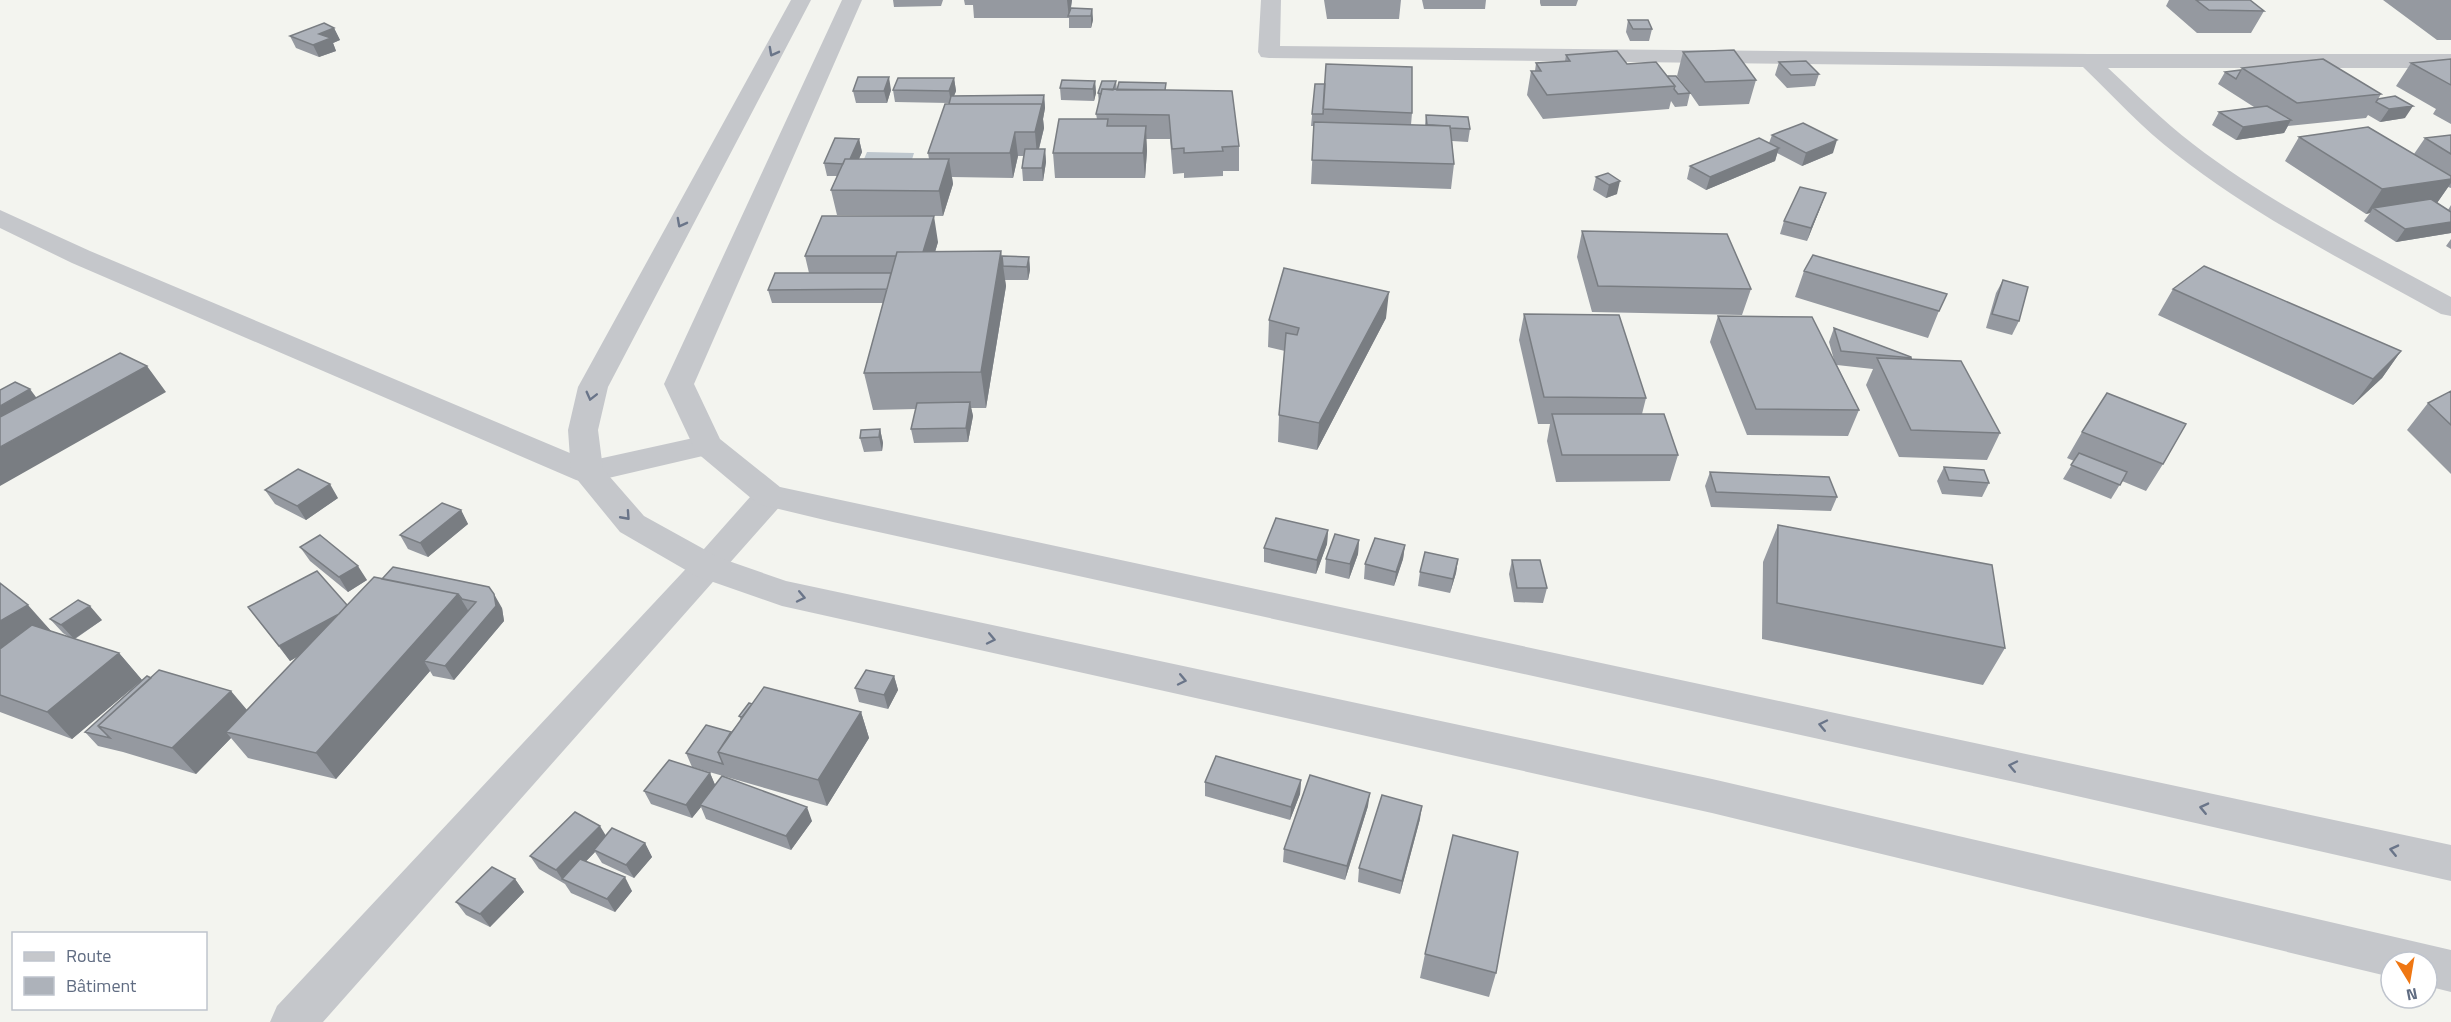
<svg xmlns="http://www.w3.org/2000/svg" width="2451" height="1022" viewBox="0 0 2451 1022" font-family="'Titillium Web',sans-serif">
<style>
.water{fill:#bec7ce}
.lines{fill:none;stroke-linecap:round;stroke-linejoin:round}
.minor{fill:#c5c7cb;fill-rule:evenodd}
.tertiary{fill:#c5c7cb;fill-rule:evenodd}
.wall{fill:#9599a0}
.shaded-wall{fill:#797d82}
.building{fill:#adb2ba;stroke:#797d82;stroke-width:1.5}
.oneway{stroke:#6a7589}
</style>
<rect width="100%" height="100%" fill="#f3f4ef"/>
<path class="water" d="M 867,152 L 914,153 L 910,166 L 861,166 Z"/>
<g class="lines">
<path class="minor" d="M 1261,0 L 1281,0 L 1280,46 L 2089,54 L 2451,54 L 2451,68 L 2108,68 C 2136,94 2162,120 2193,144 C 2272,205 2363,249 2451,297 L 2451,316 L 2441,314 C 2351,264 2257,218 2176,154 C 2142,128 2114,97 2083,67 L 1269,58 L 1261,57 L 1258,52 Z
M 0,210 L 90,251 L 589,461 L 707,435 L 718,438 L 723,445 L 718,452 L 707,455 L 587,483 L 576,480 L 72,263 L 0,228 Z
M 770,485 L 782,488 L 786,496 L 782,504 L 323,1022 L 270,1022 L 277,1006 L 696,558 L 758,488 Z"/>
<path class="tertiary" d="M 791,0 L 811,0 L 608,387 L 598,430 L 603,469 L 644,516 L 720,558 L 786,581 L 1712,779 L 2451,950 L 2451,992 L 2427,986 L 2427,962 L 2391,962 L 2391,977 L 1712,813 L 782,606 L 696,576 L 620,532 L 571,472 L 568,430 L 578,387 Z
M 842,0 L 862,0 L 694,384 L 720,439 L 780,487 L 2451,845 L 2451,881 L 2037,787 L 833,522 L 758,504 L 696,452 L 664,384 Z"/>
</g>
<path class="wall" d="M 893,0 L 943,0 L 941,6 L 894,7 Z
M 964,0 L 1072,0 L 1071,8 L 1092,9 L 1093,20 L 1091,28 L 1069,28 L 1069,18 L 974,18 L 973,5 L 965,5 Z
M 1324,0 L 1401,0 L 1399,19 L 1327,19 Z
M 1422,0 L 1486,0 L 1485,9 L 1424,9 Z
M 1540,0 L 1578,0 L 1576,6 L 1541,6 L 1540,3 Z
M 2169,0 L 2250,0 L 2264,11 L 2251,33 L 2197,33 L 2166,6 Z
M 2383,0 L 2451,0 L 2451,40 L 2437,40 Z
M 1628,20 L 1652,29 L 1649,41 L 1630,41 L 1626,32 Z
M 334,28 L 340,40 L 333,43 L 336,51 L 319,57 L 296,48 L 290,36 Z
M 1683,52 L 1756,80 L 1749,104 L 1699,106 L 1690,93 L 1687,106 L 1675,107 L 1671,101 L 1669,109 L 1543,119 L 1527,95 L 1531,71 L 1535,71 L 1536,63 L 1565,61 L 1566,55 L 1627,64 L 1688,90 L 1677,76 Z
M 2451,59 L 2451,124 L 2433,114 L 2436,109 L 2396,86 L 2411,63 Z
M 1779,62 L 1819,74 L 1815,86 L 1787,88 L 1775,75 Z
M 2242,68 L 2381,94 L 2378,99 L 2405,118 L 2380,122 L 2368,115 L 2366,118 L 2288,126 L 2284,133 L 2236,140 L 2212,125 L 2219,112 L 2254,107 L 2218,84 L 2225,72 L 2241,70 Z
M 954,78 L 956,91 L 954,96 L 1044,95 L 1045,108 L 1043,119 L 1044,128 L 1039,149 L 1045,149 L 1046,162 L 1043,181 L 1023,181 L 1022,168 L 1023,156 L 1018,156 L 1013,178 L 952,177 L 953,184 L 943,216 L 837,215 L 831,190 L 837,176 L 827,176 L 824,163 L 859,139 L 862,152 L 859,159 L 929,159 L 928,153 L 949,103 L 895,102 L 893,90 Z
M 1095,81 L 1096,93 L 1094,101 L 1061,100 L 1060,88 Z
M 1116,81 L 1117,90 L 1166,90 L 1239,146 L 1239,171 L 1223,171 L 1223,176 L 1184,178 L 1184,173 L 1173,174 L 1170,139 L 1146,139 L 1147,151 L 1145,178 L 1055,178 L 1053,153 L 1097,119 L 1096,114 L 1099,104 L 1098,93 Z
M 1315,84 L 1412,113 L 1411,125 L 1425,125 L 1426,115 L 1470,129 L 1468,142 L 1452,141 L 1454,164 L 1451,189 L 1311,184 L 1314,126 L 1311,126 Z
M 891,90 L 887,103 L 856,103 L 853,91 Z
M 1772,135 L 1833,153 L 1802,166 L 1777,153 L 1775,161 L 1706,190 L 1687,179 L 1690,166 L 1769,143 Z
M 2451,135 L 2451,188 L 2448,187 L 2437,203 L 2448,210 L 2451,205 L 2451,233 L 2396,242 L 2364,221 L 2370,213 L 2366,214 L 2285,161 L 2299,137 L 2414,154 L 2425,138 Z
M 1608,173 L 1617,194 L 1606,198 L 1593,190 L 1596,177 Z
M 1821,206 L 1807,241 L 1780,234 L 1784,221 Z
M 1582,231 L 1751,289 L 1742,315 L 1592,312 L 1577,257 Z
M 2451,239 L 2451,249 L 2446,246 Z
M 938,242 L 935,252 L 1002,256 L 1029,257 L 1030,270 L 1028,280 L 1005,280 L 1006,286 L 986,408 L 971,408 L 973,416 L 968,442 L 914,443 L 911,429 L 916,409 L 873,410 L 864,373 L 883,303 L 772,303 L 768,290 L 809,273 L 805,256 Z
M 1804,271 L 1939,311 L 1928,338 L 1795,297 Z
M 2003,280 L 2019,321 L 2012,335 L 1986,328 L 1996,293 Z
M 2173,289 L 2401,351 L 2382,378 L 2353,405 L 2158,315 Z
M 1524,314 L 1646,398 L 1642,414 L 1678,455 L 1670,481 L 1556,482 L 1547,441 L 1550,424 L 1538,424 L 1519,340 Z
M 1718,316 L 1834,360 L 1829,342 L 1834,328 L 1911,357 L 1910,359 L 2000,433 L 1987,460 L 1899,457 L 1866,385 L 1873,369 L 1837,365 L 1859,410 L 1848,436 L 1747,435 L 1710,342 Z
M 1386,318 L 1317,450 L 1278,442 L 1279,415 L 1285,351 L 1268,347 L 1269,320 Z
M 2451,391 L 2451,474 L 2407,430 L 2428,403 Z
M 880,429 L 883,443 L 882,451 L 864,452 L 860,438 Z
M 2082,432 L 2163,464 L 2146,491 L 2122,481 L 2111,499 L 2063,479 L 2074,461 L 2067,458 Z
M 1944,467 L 1989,483 L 1982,497 L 1942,494 L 1937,481 Z
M 1710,472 L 1837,497 L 1831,511 L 1711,507 L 1705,486 Z
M 265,490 L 338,498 L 306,520 L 275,504 Z
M 461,510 L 468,524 L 428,557 L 408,549 L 400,535 Z
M 1778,525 L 2005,648 L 1983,685 L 1762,639 L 1763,562 Z
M 1328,530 L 1327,544 L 1316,574 L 1264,562 L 1264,548 Z
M 1359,540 L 1358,554 L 1349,579 L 1325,573 L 1326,559 Z
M 1405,545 L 1403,559 L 1394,586 L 1364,579 L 1365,564 Z
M 300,547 L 367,580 L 348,592 L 310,561 Z
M 1458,559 L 1456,573 L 1450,593 L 1418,586 L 1420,572 Z
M 1512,560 L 1547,588 L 1543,603 L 1514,602 L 1509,574 Z
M 382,579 L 502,608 L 504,621 L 454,680 L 433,676 L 430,671 L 336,779 L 248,758 L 231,738 L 196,774 L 123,752 L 98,746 L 85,732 L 147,676 L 247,710 L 299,655 L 290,661 L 248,607 L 347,605 Z
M 0,583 L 51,631 L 69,637 L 63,633 L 50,619 L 102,620 L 75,639 L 119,653 L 142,680 L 72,739 L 0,712 Z
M 894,676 L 898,690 L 888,709 L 859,702 L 855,688 Z
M 752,704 L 861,712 L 869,738 L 827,806 L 692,767 L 686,753 L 731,732 L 741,720 L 739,716 Z
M 710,773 L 715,785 L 812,821 L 791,850 L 706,819 L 701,807 L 692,818 L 651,804 L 644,791 Z
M 1301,780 L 1300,794 L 1290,820 L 1205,796 L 1205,782 Z
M 1368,806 L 1345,880 L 1283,862 L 1284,849 Z
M 1420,819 L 1400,894 L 1358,882 L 1359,868 Z
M 606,836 L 645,843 L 652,857 L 634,878 L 602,863 L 595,852 L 586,861 L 632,891 L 615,912 L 571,893 L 565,884 L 539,869 L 530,856 Z
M 515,879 L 524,892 L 490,927 L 466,915 L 456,902 Z
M 1425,954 L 1496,973 L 1489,997 L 1420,978 Z"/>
<path class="shaded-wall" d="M 1067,0 L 1072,0 L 1069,18 Z
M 1092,9 L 1093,20 L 1091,28 L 1091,16 Z
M 334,28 L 340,40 L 333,43 L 336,51 L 319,57 L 313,45 L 319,34 Z
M 889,77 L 891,90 L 887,103 L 884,91 Z
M 954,78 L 956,91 L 951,103 L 949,91 Z
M 1095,81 L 1096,93 L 1094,101 L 1093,89 Z
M 1044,95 L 1045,108 L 1043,119 L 1044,128 L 1037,156 L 1035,132 Z
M 2413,106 L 2405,118 L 2380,122 L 2389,109 Z
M 2291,120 L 2284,133 L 2236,140 L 2243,127 Z
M 1146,126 L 1147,151 L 1145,178 L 1143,153 Z
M 1015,132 L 1018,156 L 1013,178 L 1010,153 Z
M 859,139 L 862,152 L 851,177 L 848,164 Z
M 1837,140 L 1833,153 L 1802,166 L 1806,153 Z
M 1779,148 L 1775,161 L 1706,190 L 1710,177 Z
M 1045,149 L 1046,162 L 1043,181 L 1042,168 Z
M 949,159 L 953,184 L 943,216 L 939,191 Z
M 2451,179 L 2451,183 L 2437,203 L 2373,208 L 2370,213 L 2366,214 L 2382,189 Z
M 1620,181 L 1617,194 L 1606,198 L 1609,185 Z
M 1826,193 L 1821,206 L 1807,241 L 1811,228 Z
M 934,216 L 938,242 L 926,282 L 921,256 Z
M 2451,222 L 2451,233 L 2396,242 L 2405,229 Z
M 1001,251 L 1006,286 L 986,408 L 981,372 Z
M 1029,257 L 1030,270 L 1028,280 L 1027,267 Z
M 1389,292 L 1386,318 L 1317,450 L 1319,423 Z
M 2401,351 L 2382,378 L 2353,405 L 2373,379 Z
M 147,366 L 166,392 L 0,486 L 0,447 Z
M 30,389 L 50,416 L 0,444 L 0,406 Z
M 970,402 L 973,416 L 968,442 L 966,428 Z
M 880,429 L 883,443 L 882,451 L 879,437 Z
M 330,484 L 338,498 L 306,520 L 297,506 Z
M 461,510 L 468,524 L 428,557 L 420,543 Z
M 1328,530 L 1327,544 L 1316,574 L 1317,560 Z
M 1359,540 L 1358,554 L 1349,579 L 1350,564 Z
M 1405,545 L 1403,559 L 1394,586 L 1396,572 Z
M 1458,559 L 1456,573 L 1450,593 L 1453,579 Z
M 358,566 L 367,580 L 348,592 L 339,577 Z
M 458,594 L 474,620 L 424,661 L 430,671 L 336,779 L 316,753 Z
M 494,594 L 502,608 L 504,621 L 454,680 L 445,666 Z
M 28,605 L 52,632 L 0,663 L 0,621 Z
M 90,606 L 102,620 L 74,639 L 61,625 Z
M 350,608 L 359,622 L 290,661 L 279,646 Z
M 119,653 L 142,680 L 72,739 L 47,712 Z
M 894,676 L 898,690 L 888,709 L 884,695 Z
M 231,691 L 253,717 L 226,732 L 231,738 L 196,774 L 172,748 Z
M 861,712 L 869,738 L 827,806 L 818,780 Z
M 710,773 L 716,787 L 700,805 L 701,807 L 692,818 L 686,805 Z
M 1301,780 L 1300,794 L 1290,820 L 1291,807 Z
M 1370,793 L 1368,806 L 1345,880 L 1347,866 Z
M 1422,806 L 1420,819 L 1400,894 L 1402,881 Z
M 807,807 L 812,821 L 791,850 L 786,836 Z
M 600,826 L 608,839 L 594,850 L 595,852 L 567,881 L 562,879 L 556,870 Z
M 645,843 L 652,857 L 634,878 L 626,865 Z
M 625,877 L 632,891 L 615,912 L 607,899 Z
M 515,879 L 524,892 L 490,927 L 480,914 Z"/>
<path class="building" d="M 2196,0 L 2250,0 L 2264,11 L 2209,10 Z
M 1071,8 L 1092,9 L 1091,16 L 1068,16 Z
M 1628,20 L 1648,20 L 1652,29 L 1633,29 Z
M 324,23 L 334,28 L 319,34 L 331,38 L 313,45 L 290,36 Z
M 1734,50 L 1756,80 L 1705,82 L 1683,52 Z
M 1617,51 L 1627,64 L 1656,62 L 1675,86 L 1547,95 L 1531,71 L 1541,71 L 1536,63 L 1570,61 L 1566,55 Z
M 2323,59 L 2381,94 L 2297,103 L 2242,68 Z
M 2451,59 L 2451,85 L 2411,63 Z
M 1806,61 L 1819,74 L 1791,75 L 1779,62 Z
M 1326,64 L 1412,67 L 1412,113 L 1323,109 Z
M 2241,70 L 2236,79 L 2225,72 Z
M 1667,76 L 1676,76 L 1690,93 L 1678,94 L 1674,89 L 1675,86 Z
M 858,77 L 889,77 L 884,91 L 853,91 Z
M 898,78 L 954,78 L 949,91 L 893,90 Z
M 1062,80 L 1095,81 L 1093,89 L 1060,88 Z
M 1102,81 L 1116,81 L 1113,90 L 1102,89 L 1101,94 L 1098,93 Z
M 1119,82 L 1166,83 L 1165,90 L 1117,90 Z
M 1315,84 L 1325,84 L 1323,114 L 1312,114 Z
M 1102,89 L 1232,91 L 1239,146 L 1222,147 L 1223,151 L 1184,153 L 1184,148 L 1172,149 L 1169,115 L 1096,114 Z
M 1044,95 L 1042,107 L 1042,104 L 949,104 L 951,96 Z
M 2395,96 L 2413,106 L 2389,109 L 2376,102 L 2378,99 Z
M 945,104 L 1042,104 L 1035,132 L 1015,132 L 1010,153 L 928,153 Z
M 2267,106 L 2291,120 L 2243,127 L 2219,112 Z
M 1426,115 L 1468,117 L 1470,129 L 1450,128 L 1450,126 L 1427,125 Z
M 1059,119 L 1108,119 L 1107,126 L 1146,126 L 1143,153 L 1053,153 Z
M 1314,122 L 1450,126 L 1454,164 L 1312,160 Z
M 1803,123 L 1837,140 L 1806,153 L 1772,135 Z
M 2368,127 L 2451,176 L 2451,179 L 2382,189 L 2299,137 Z
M 2451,135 L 2451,154 L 2425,138 Z
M 835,138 L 859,139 L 850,159 L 845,159 L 843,164 L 824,163 Z
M 1759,138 L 1779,148 L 1710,177 L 1690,166 Z
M 1025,149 L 1045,149 L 1042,168 L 1022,168 Z
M 845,159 L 949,159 L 939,191 L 831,190 Z
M 1608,173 L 1620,181 L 1609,185 L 1596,177 Z
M 1800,187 L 1826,193 L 1811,228 L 1784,221 Z
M 2431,199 L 2451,212 L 2451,222 L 2405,229 L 2373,208 Z
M 822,216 L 934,216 L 923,252 L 897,252 L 896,256 L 805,256 Z
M 1582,231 L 1727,234 L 1751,289 L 1598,286 Z
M 1001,251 L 981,372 L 864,373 L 897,252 Z
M 1813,255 L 1947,294 L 1939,311 L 1804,271 Z
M 1002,256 L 1029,257 L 1027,267 L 1003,266 Z
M 2204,266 L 2401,351 L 2373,379 L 2173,289 Z
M 1284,268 L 1389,292 L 1319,423 L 1279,415 L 1286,333 L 1297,335 L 1299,328 L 1269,320 Z
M 775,273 L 891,273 L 887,289 L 768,290 Z
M 2003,280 L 2028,287 L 2019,321 L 1992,314 Z
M 1524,314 L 1619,315 L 1646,398 L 1544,397 Z
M 1718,316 L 1812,317 L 1859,410 L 1756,409 Z
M 1834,328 L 1911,357 L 1911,358 L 1841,351 Z
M 120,353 L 147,366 L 0,447 L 0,417 Z
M 1877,358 L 1961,361 L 2000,433 L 1911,430 Z
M 15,382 L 30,389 L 0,406 L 0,390 Z
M 2451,391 L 2451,425 L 2428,403 Z
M 2107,393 L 2186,424 L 2163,464 L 2082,432 Z
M 970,402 L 966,428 L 911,429 L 917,403 Z
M 1552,414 L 1664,414 L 1678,455 L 1562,455 Z
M 880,429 L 879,437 L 860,438 L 861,430 Z
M 2079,453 L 2127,472 L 2120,485 L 2071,465 Z
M 1944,467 L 1984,470 L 1989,483 L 1949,480 Z
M 298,469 L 330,484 L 297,506 L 265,490 Z
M 1710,472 L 1829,477 L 1837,497 L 1716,492 Z
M 442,503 L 461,510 L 420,543 L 400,535 Z
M 1276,518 L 1328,530 L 1317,560 L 1264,548 Z
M 1778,525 L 1992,565 L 2005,648 L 1777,603 Z
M 1335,534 L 1359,540 L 1350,564 L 1326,559 Z
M 320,535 L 358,566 L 339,577 L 300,547 Z
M 1375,538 L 1405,545 L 1396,572 L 1365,564 Z
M 1425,552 L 1458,559 L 1453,579 L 1420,572 Z
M 1512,560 L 1540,560 L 1547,588 L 1517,588 Z
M 393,567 L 489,587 L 494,594 L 496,606 L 445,666 L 424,661 L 476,602 L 462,599 L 458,594 L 382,579 Z
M 317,571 L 347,605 L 339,614 L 279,646 L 248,607 Z
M 374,577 L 458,594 L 316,753 L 226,732 Z
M 0,583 L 28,605 L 0,621 Z
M 78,600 L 90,606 L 61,625 L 50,619 Z
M 32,625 L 119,653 L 47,712 L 0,695 L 0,649 Z
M 159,670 L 231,691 L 172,748 L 98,726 Z
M 866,670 L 894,676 L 884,695 L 855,688 Z
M 147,676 L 151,678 L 98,726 L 110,738 L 85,732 Z
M 764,687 L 861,712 L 818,780 L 718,752 Z
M 749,703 L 752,704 L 742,717 L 739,716 Z
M 706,725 L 731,732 L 718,752 L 723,764 L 686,753 Z
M 1216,756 L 1301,780 L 1291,807 L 1205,782 Z
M 669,760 L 710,773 L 686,805 L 644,791 Z
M 1310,775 L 1370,793 L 1347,866 L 1284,849 Z
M 722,776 L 807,807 L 786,836 L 700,805 Z
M 1382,795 L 1422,806 L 1402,881 L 1359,868 Z
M 575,812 L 600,826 L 556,870 L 530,856 Z
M 612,828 L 645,843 L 626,865 L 594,850 Z
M 1453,835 L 1518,852 L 1496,973 L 1425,954 Z
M 580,859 L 625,877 L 607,899 L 562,879 Z
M 492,867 L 515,879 L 480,914 L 456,902 Z"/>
<defs><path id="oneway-chevron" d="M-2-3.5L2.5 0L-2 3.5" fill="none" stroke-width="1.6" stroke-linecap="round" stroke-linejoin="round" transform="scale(1.5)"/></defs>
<g class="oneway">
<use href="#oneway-chevron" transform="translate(773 52) rotate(118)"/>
<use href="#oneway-chevron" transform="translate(681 223) rotate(118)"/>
<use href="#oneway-chevron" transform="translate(591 396) rotate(104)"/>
<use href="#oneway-chevron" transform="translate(626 516) rotate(48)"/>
<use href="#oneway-chevron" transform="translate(801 597) rotate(12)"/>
<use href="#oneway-chevron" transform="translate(991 639) rotate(12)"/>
<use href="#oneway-chevron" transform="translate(1182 680) rotate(12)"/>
<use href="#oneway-chevron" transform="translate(1823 725) rotate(-168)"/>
<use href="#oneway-chevron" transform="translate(2013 766) rotate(-168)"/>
<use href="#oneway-chevron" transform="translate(2204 808) rotate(-167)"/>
<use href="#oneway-chevron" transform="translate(2394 850) rotate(-167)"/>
</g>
<rect x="12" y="932" width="195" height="78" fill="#ffffff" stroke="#bfc4cd" stroke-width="1.5"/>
<rect x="24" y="952" width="30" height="9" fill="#c5c7cb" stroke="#bfc4cd" stroke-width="1.5"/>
<text x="66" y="962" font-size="18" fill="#606c82">Route</text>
<rect x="24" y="977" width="30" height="18" fill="#adb2ba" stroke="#bfc4cd" stroke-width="1.5"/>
<text x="66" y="992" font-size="18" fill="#606c82">Bâtiment</text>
<g transform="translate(2409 980) rotate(169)"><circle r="28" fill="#ffffff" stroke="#bfc4cd" stroke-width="1.5"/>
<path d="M0-4.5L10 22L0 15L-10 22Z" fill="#ef7713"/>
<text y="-9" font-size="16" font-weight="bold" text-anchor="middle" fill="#606c82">N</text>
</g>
</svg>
